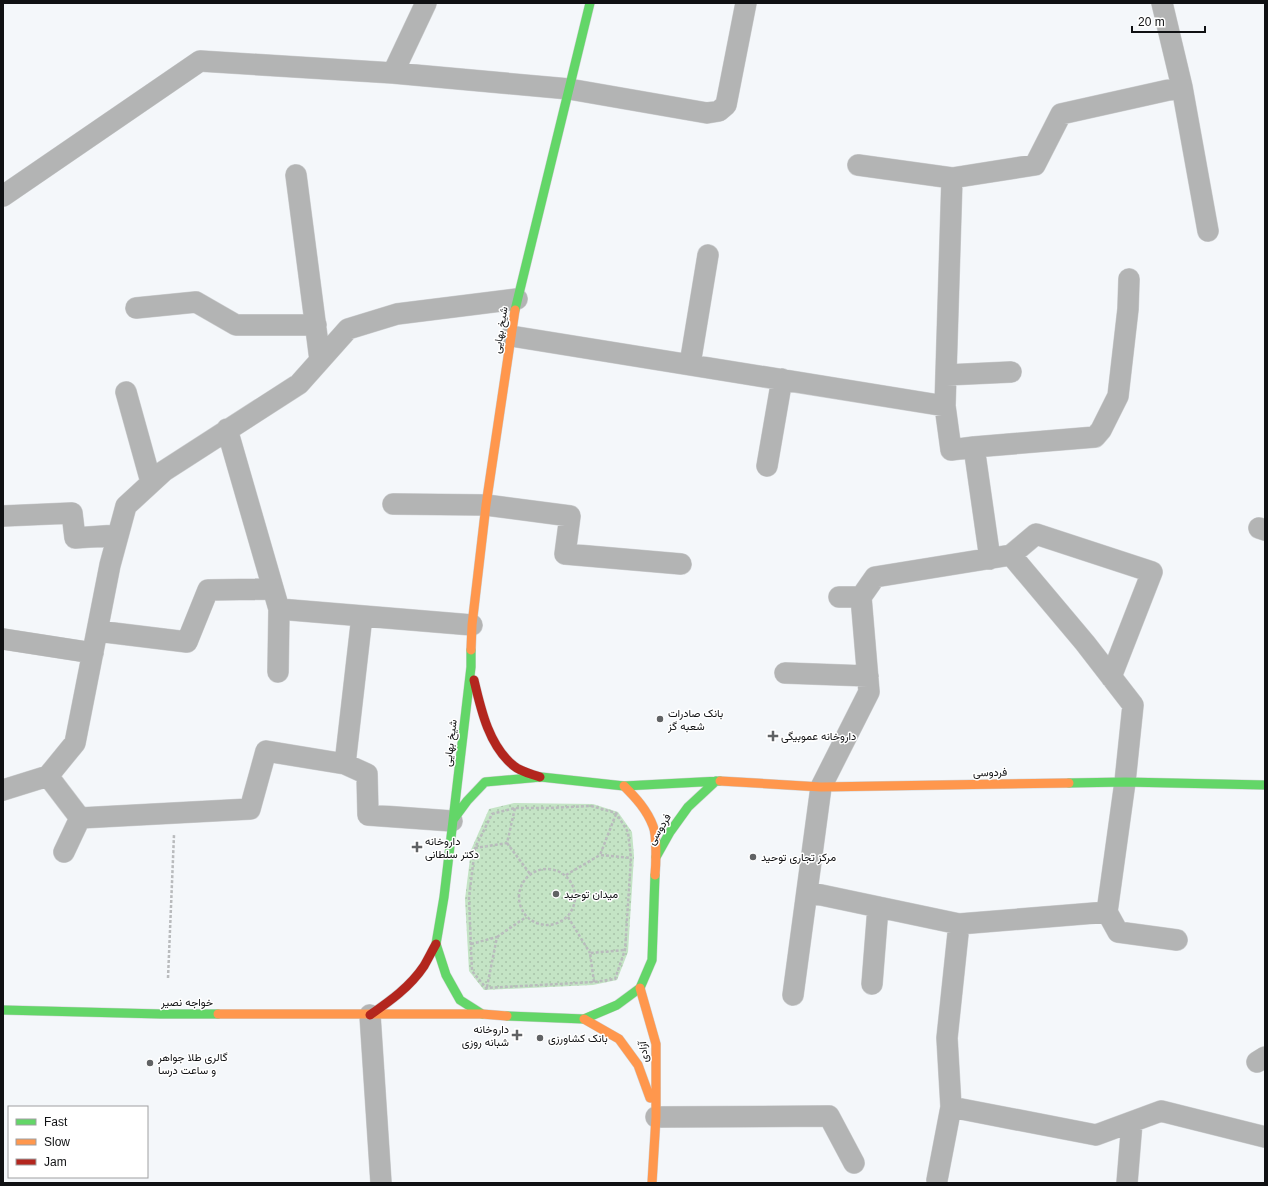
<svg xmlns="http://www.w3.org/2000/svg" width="1268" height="1186" viewBox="0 0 1268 1186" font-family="Arial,Vazirmatn,sans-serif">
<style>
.park{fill:url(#park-dots)}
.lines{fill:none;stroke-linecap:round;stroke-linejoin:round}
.street-casing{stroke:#d0d2d4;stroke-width:22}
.fast-casing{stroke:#d0d2d4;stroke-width:10}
.slow-casing{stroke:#d0d2d4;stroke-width:10}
.jam-casing{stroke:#d0d2d4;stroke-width:10}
.path{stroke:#b9bbbd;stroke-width:2.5;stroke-dasharray:3 2;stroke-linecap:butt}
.street{stroke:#b3b4b4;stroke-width:21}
.fast{stroke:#63d668;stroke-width:9}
.slow{stroke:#ff974d;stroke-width:9}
.jam{stroke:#b3261e;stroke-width:9}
.poi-dot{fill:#606264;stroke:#fff;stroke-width:1.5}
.labels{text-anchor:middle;stroke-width:3;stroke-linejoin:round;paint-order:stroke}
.street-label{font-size:11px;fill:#101113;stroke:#fff}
.poi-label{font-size:11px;fill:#101113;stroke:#fff;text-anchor:start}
</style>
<defs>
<pattern id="park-dots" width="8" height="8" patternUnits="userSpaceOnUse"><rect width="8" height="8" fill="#c4e4c5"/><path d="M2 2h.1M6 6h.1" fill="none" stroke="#a7c3a8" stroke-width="1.8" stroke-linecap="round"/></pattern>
</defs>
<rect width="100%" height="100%" fill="#f4f7fa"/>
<path class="park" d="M 514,803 L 593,804 L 618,812 L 632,832 L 634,856 L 628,952 L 617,980 L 593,985 L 484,990 L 469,971 L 465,899 L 471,850 L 489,809 Z"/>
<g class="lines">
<defs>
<path id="street" d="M 1162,3 L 1182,87 L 1208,231
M 393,73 L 426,3
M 858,165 L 952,178
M 296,175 L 320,360
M 3,196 L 200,61 L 393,73 L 569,89 L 707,113 L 719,111 L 726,105 L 746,3
M 136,308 L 196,302 L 236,325 L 316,325
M 511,336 L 945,406
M 690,364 L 708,255
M 946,375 L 1011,372
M 126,392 L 151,482
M 227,429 L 279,609 L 472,625
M 974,447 L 1095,437 L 1101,430 L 1118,396 L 1128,309 L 1129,279
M 767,466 L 782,379
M 393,504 L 486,505 L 570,516 L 565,554 L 681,564
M 3,516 L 72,513 L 75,538 L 118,535
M 1259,528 L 1265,530
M 990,559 L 974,447 L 951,450 L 945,406 L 952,178 L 1035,165 L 1061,114 L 1182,87
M 839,597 L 861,597
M 97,631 L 187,642 L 208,590 L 273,589
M 3,639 L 93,653
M 278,672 L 279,609
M 785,673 L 868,676
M 345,764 L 362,616
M 48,776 L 80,818 L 250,809 L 266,751 L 345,764 L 367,774 L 368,815 L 452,821
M 3,790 L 48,776 L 75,743 L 110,565 L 126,506 L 164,471 L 299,384 L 348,329 L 397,314 L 517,299
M 64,852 L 80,818
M 807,892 L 959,924 L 1107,912 L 1125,782 L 1133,705 L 1085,643 L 1011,555
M 1107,912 L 1118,932 L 1177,940
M 959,924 L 947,1038 L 951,1107 L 1096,1135 L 1161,1111 L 1265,1137
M 872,984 L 878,907
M 793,995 L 821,787 L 869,692 L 861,597 L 875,577 L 1011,555 L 1036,534 L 1152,572 L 1111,677
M 370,1015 L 381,1183
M 1257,1062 L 1265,1057
M 656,1117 L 829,1116 L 854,1163
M 937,1180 L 951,1107
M 1127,1183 L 1132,1122"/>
<path id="fast" d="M 515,310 L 590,3
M 471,650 L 471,667 L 444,897 L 436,944 L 446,975 L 460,1000 L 482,1014
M 1069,783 L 1125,782 L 1265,785
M 453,820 L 467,801 L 485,782 L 541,777 L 624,786 L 720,781
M 656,857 L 670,832 L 688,807 L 716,781
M 3,1010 L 161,1014 L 218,1014
M 507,1016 L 584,1019 L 617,1005 L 640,988 L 652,960 L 655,875"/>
<path id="slow" d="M 471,650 L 472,625 L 486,505 L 515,310
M 720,781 L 821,787 L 1069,783
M 624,786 C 636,798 647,810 653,826 C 657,835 656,864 655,875
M 640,988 L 656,1044 L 656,1117 L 652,1183
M 218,1014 L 482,1014 L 507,1016
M 584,1019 L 619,1039 L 638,1065 L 650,1098"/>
<path id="jam" d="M 474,680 C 481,710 489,746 514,766 C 521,772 532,774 540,777
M 370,1015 C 390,1001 410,987 424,966 C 428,959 432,951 436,944"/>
</defs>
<use href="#street" class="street-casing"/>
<use href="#fast" class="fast-casing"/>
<use href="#slow" class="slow-casing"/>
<use href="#jam" class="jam-casing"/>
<path class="path" d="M 591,806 L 616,813 L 628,832 L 631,858 L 625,950 L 615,979 L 594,982 L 486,988 L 472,971 L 469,898 L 475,848 L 492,814 L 515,808 L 550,808 Z
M 616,814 L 600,855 L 631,858
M 507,843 L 530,874
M 475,848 L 507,843 L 515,808
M519 897a28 28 0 1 1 56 0a28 28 0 1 1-56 0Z
M 566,875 L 600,855
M 568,917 L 590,953
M 497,937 L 526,917
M 471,944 L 497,937 L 487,987
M 168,978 L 174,835
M 594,982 L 590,953 L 625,950"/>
<use href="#street" class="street"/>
<use href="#fast" class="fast"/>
<use href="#slow" class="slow"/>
<use href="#jam" class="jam"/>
</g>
<g class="poi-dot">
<circle cx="660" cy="719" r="4"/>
<path d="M771 730h4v4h4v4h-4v4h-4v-4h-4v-4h4z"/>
<path d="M415 841h4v4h4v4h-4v4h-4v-4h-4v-4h4z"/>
<circle cx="753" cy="857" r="4"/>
<circle cx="556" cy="894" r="4"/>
<path d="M515 1029h4v4h4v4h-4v4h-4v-4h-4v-4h4z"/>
<circle cx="540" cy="1038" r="4"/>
<circle cx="150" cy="1063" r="4"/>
</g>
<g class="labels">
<g class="street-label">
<text transform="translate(500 330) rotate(-81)" y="4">شیخ بهایی</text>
<text transform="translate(450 743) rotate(-83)" y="4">شیخ بهایی</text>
<text transform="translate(990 772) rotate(-1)" y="4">فردوسی</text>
<text transform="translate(659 829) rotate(-58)" y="4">فردوسی</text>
<text x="187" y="1006">خواجه نصیر</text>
<text transform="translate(643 1052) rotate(-95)" y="4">آزادی</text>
</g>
<g class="poi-label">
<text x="668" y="717">بانک صادرات<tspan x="668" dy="13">شعبه گز</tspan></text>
<text x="781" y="740">داروخانه عموبیگی</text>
<text x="425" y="845">داروخانه<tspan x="425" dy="13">دکتر سلطانی</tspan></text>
<text x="761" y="861">مرکز تجاری توحید</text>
<text x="564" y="898">میدان توحید</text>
<text x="509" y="1033" text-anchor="end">داروخانه<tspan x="509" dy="13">شبانه روزی</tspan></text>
<text x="548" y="1042">بانک کشاورزی</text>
<text x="158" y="1061">گالری طلا جواهر<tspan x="158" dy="13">و ساعت درسا</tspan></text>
</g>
</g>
<rect width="1268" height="1186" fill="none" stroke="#101113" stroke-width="8"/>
<rect x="8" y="1106" width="140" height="72" fill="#ffffff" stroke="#9fa0a1"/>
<rect x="16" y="1119" width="20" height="6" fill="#63d668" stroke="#9fa0a1"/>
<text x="44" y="1126" font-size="12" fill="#101113">Fast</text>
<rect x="16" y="1139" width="20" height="6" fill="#ff974d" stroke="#9fa0a1"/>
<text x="44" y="1146" font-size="12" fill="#101113">Slow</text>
<rect x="16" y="1159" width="20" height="6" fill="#b3261e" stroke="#9fa0a1"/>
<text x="44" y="1166" font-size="12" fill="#101113">Jam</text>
<path d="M1132 26v6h73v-6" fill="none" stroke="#101113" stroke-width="2"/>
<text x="1138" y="26" font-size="12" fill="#101113" stroke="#ffffff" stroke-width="3" paint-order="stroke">20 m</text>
</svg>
